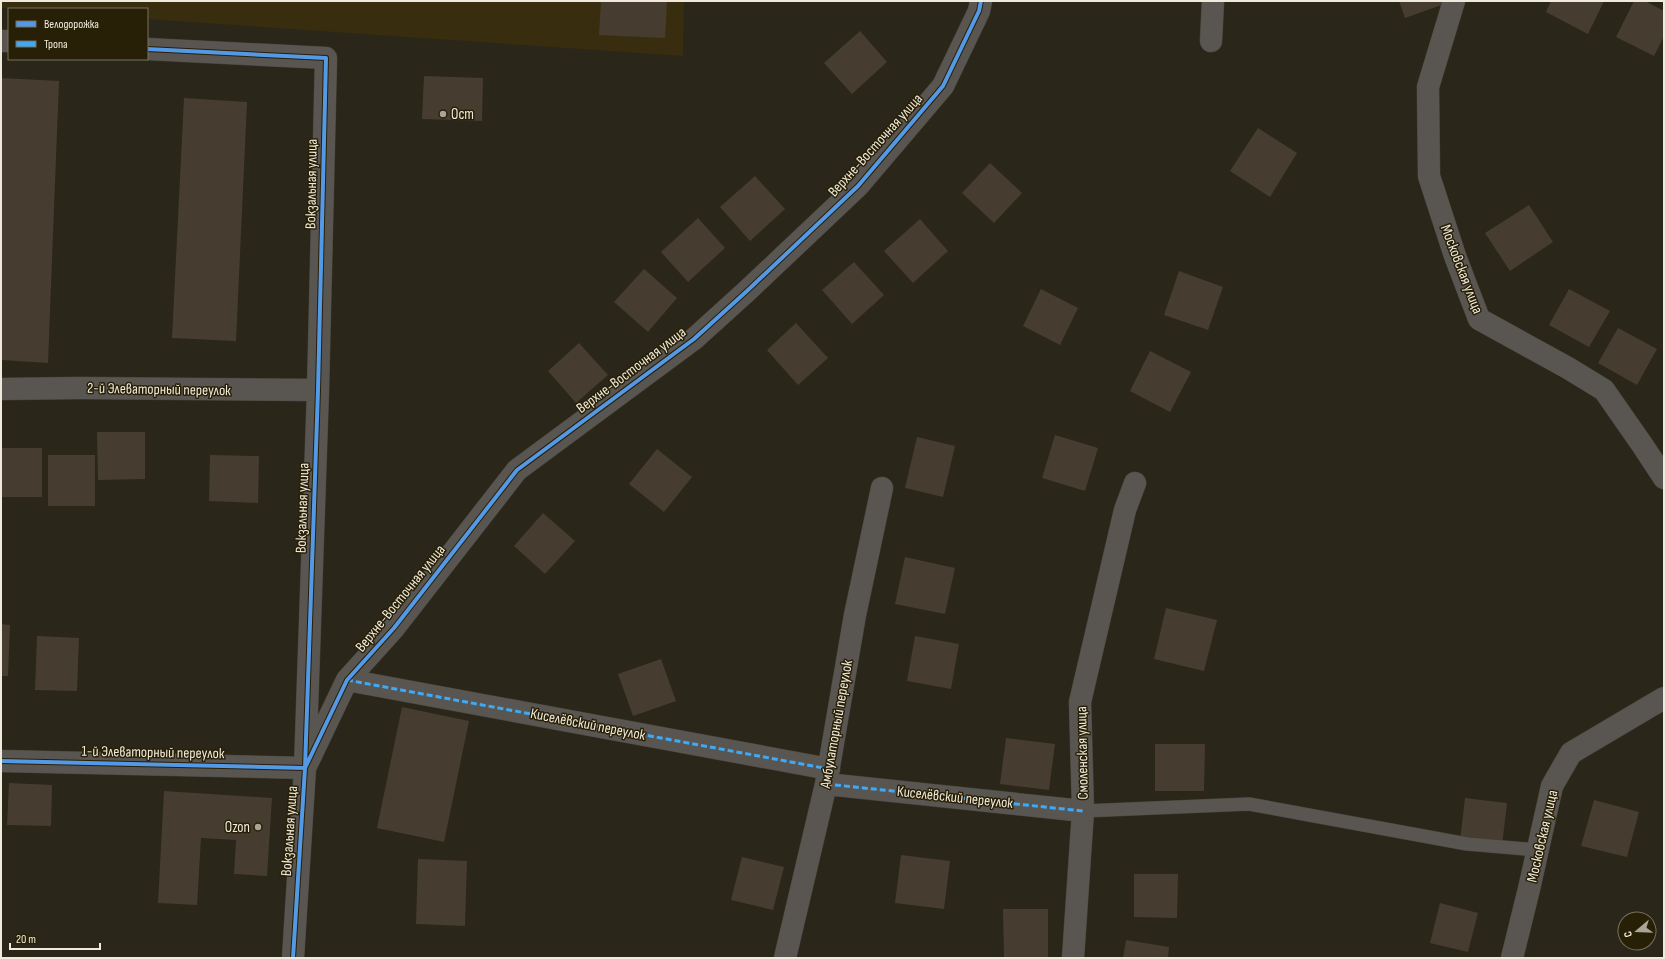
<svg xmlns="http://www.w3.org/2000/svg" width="1665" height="959" viewBox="0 0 1665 959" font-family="'Sofia Sans Condensed',sans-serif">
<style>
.built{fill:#382e0f}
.building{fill:#463d30}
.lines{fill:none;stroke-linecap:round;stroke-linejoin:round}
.service-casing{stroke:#444136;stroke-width:14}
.minor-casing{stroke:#444136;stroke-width:23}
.service{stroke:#595652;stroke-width:13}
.minor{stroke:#595652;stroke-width:22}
.quiet{stroke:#3fa9f5;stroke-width:3;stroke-dasharray:6 3;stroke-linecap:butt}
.cycleway-casing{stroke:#281f07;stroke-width:6}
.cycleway{stroke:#5399e6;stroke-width:4}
.poi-dot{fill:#aaa597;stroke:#281f07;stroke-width:1.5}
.labels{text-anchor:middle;stroke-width:3;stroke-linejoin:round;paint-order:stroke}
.poi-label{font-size:15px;fill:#efeadb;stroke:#281f07;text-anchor:start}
.street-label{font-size:15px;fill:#efeadb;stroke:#281f07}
</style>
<rect width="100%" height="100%" fill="#2a2619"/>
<path class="built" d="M 1,1 L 684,1 L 683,56 L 147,19 L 147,9 L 1,8 Z"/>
<path class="building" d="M 601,1 L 667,1 L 665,38 L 599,35 Z
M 1399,1 L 1446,1 L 1447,3 L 1405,18 Z
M 1551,1 L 1604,1 L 1588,34 L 1546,12 Z
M 1634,1 L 1645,1 L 1664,11 L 1664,36 L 1654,56 L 1616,37 Z
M 860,31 L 887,62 L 852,94 L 824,63 Z
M 424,76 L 483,78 L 482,121 L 422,119 Z
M 1,78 L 59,81 L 48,363 L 1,360 Z
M 184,98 L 247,102 L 236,341 L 172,338 Z
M 1258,128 L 1297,153 L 1270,197 L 1230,171 Z
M 990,163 L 1022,193 L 994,223 L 962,193 Z
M 755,176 L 785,209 L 750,241 L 720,207 Z
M 1529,205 L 1553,242 L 1510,271 L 1485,233 Z
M 698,218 L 725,248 L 688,282 L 661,252 Z
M 920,219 L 948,251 L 913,283 L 884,251 Z
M 854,262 L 884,295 L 852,324 L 822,290 Z
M 644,269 L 677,298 L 648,332 L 614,302 Z
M 1179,271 L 1223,287 L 1208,330 L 1164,315 Z
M 1041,289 L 1078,308 L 1060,345 L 1023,326 Z
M 1569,289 L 1610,311 L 1589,347 L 1549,325 Z
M 796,323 L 828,358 L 798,385 L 767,350 Z
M 1618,328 L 1657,349 L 1637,385 L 1598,363 Z
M 579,343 L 608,375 L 576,403 L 548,371 Z
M 1150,351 L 1191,372 L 1170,412 L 1130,391 Z
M 97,432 L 145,432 L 145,479 L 98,480 Z
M 1055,435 L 1098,448 L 1085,491 L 1042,478 Z
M 917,437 L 955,446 L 943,497 L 905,488 Z
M 1,448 L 42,448 L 42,497 L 1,497 Z
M 657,449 L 692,477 L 664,512 L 629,484 Z
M 48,455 L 95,455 L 95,506 L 48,506 Z
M 210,455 L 259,456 L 258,503 L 209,501 Z
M 543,513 L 575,541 L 545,574 L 514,546 Z
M 905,557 L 955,568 L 945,614 L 895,604 Z
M 1166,608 L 1217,620 L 1204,671 L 1154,659 Z
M 1,624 L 10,625 L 8,676 L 1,676 Z
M 37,636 L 79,638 L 77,691 L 35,690 Z
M 915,636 L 959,644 L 951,689 L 907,681 Z
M 661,659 L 676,701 L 633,716 L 618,674 Z
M 402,707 L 469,721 L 444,842 L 377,828 Z
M 1006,738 L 1055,744 L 1049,790 L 1000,784 Z
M 1155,744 L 1205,744 L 1204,791 L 1155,791 Z
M 9,783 L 52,785 L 51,826 L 7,825 Z
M 164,791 L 272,798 L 267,876 L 234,874 L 236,840 L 201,838 L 197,905 L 158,903 Z
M 1465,798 L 1507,803 L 1502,846 L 1460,841 Z
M 1594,800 L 1639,812 L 1627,857 L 1581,846 Z
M 901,855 L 950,861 L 944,909 L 895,903 Z
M 742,857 L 784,867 L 773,910 L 731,900 Z
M 418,859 L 467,861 L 465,926 L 416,924 Z
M 1134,874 L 1178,874 L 1177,918 L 1134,917 Z
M 1440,903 L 1478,913 L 1468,952 L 1430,943 Z
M 1003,909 L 1048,909 L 1048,957 L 1004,957 Z
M 1126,940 L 1169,947 L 1168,958 L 1123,958 Z"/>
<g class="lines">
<defs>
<path id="service" d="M 1083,811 L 1249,804 L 1467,844 L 1538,850"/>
<path id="minor" d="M 1454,1 L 1428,87 L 1429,176 L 1455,256 L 1479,319 L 1568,368 L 1604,390 L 1643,446 L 1664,478
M 1,41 L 9,41
M 1211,41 L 1213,1
M 147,49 L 326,58 L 318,390 L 305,768 L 293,958
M 1,389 L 80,388 L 318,390
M 347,680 L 829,769
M 1,761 L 305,768 L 347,680 L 394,628 L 517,470 L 694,339 L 748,290 L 858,186 L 943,86 L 979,11 L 981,1
M 826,784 L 1083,811
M 785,958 L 826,784 L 855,615 L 882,488
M 1073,958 L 1083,811 L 1080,702 L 1125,510 L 1135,483
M 1512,958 L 1529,889 L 1552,786 L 1571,753 L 1664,698"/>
</defs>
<use href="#service" class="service-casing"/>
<use href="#minor" class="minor-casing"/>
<use href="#service" class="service"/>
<use href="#minor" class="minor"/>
<path class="quiet" d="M 347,680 L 829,769
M 826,784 L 1083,811"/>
<defs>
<path id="cycleway" d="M 147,49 L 326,58 L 318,390 L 305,768 L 293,958
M 1,761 L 305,768 L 347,680 L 394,628 L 517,470 L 694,339 L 748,290 L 858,186 L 943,86 L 979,11 L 981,1"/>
</defs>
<use href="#cycleway" class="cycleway-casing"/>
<use href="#cycleway" class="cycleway"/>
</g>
<g class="poi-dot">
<circle cx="443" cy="114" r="4"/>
<circle cx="258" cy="827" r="4"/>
</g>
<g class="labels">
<g class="poi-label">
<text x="451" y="119">Ост</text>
<text x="250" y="832" text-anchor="end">Ozon</text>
</g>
<g class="street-label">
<text transform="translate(875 145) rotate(-48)" y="5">Верхне-Восточная улица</text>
<text transform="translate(311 184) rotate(-89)" y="5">Вокзальная улица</text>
<text transform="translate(1462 269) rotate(69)" y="5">Московская улица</text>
<text transform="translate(631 370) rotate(-37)" y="5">Верхне-Восточная улица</text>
<text transform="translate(159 389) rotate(1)" y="5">2-й Элеваторный переулок</text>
<text transform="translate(302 508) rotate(-88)" y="5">Вокзальная улица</text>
<text transform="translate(400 598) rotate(-51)" y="5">Верхне-Восточная улица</text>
<text transform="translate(588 724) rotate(11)" y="5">Киселёвский переулок</text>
<text transform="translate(836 724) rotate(-80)" y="5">Амбулаторный переулок</text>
<text transform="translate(153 752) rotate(1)" y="5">1-й Элеваторный переулок</text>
<text transform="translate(1082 753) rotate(-91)" y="5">Смоленская улица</text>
<text transform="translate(955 797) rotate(6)" y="5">Киселёвский переулок</text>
<text transform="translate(289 831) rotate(-86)" y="5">Вокзальная улица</text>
<text transform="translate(1542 836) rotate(-77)" y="5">Московская улица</text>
</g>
</g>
<rect width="1665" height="959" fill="none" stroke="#efeadb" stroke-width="4"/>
<rect x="8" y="8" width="140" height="52" fill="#281f07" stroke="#78705c"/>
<rect x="16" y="21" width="20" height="6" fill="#5399e6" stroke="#78705c"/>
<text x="44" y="28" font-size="12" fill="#efeadb">Велодорожка</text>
<rect x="16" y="41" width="20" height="6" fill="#3fa9f5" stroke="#78705c"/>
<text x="44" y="48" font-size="12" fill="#efeadb">Тропа</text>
<g transform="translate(1637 931) rotate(251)"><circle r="19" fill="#281f07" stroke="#78705c"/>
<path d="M0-3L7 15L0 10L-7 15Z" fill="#aaa597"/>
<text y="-6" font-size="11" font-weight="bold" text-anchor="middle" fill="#efeadb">С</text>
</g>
<path d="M10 943v6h90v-6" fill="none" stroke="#efeadb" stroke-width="2"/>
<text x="16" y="943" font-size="12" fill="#efeadb" stroke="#281f07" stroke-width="3" paint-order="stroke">20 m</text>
</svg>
